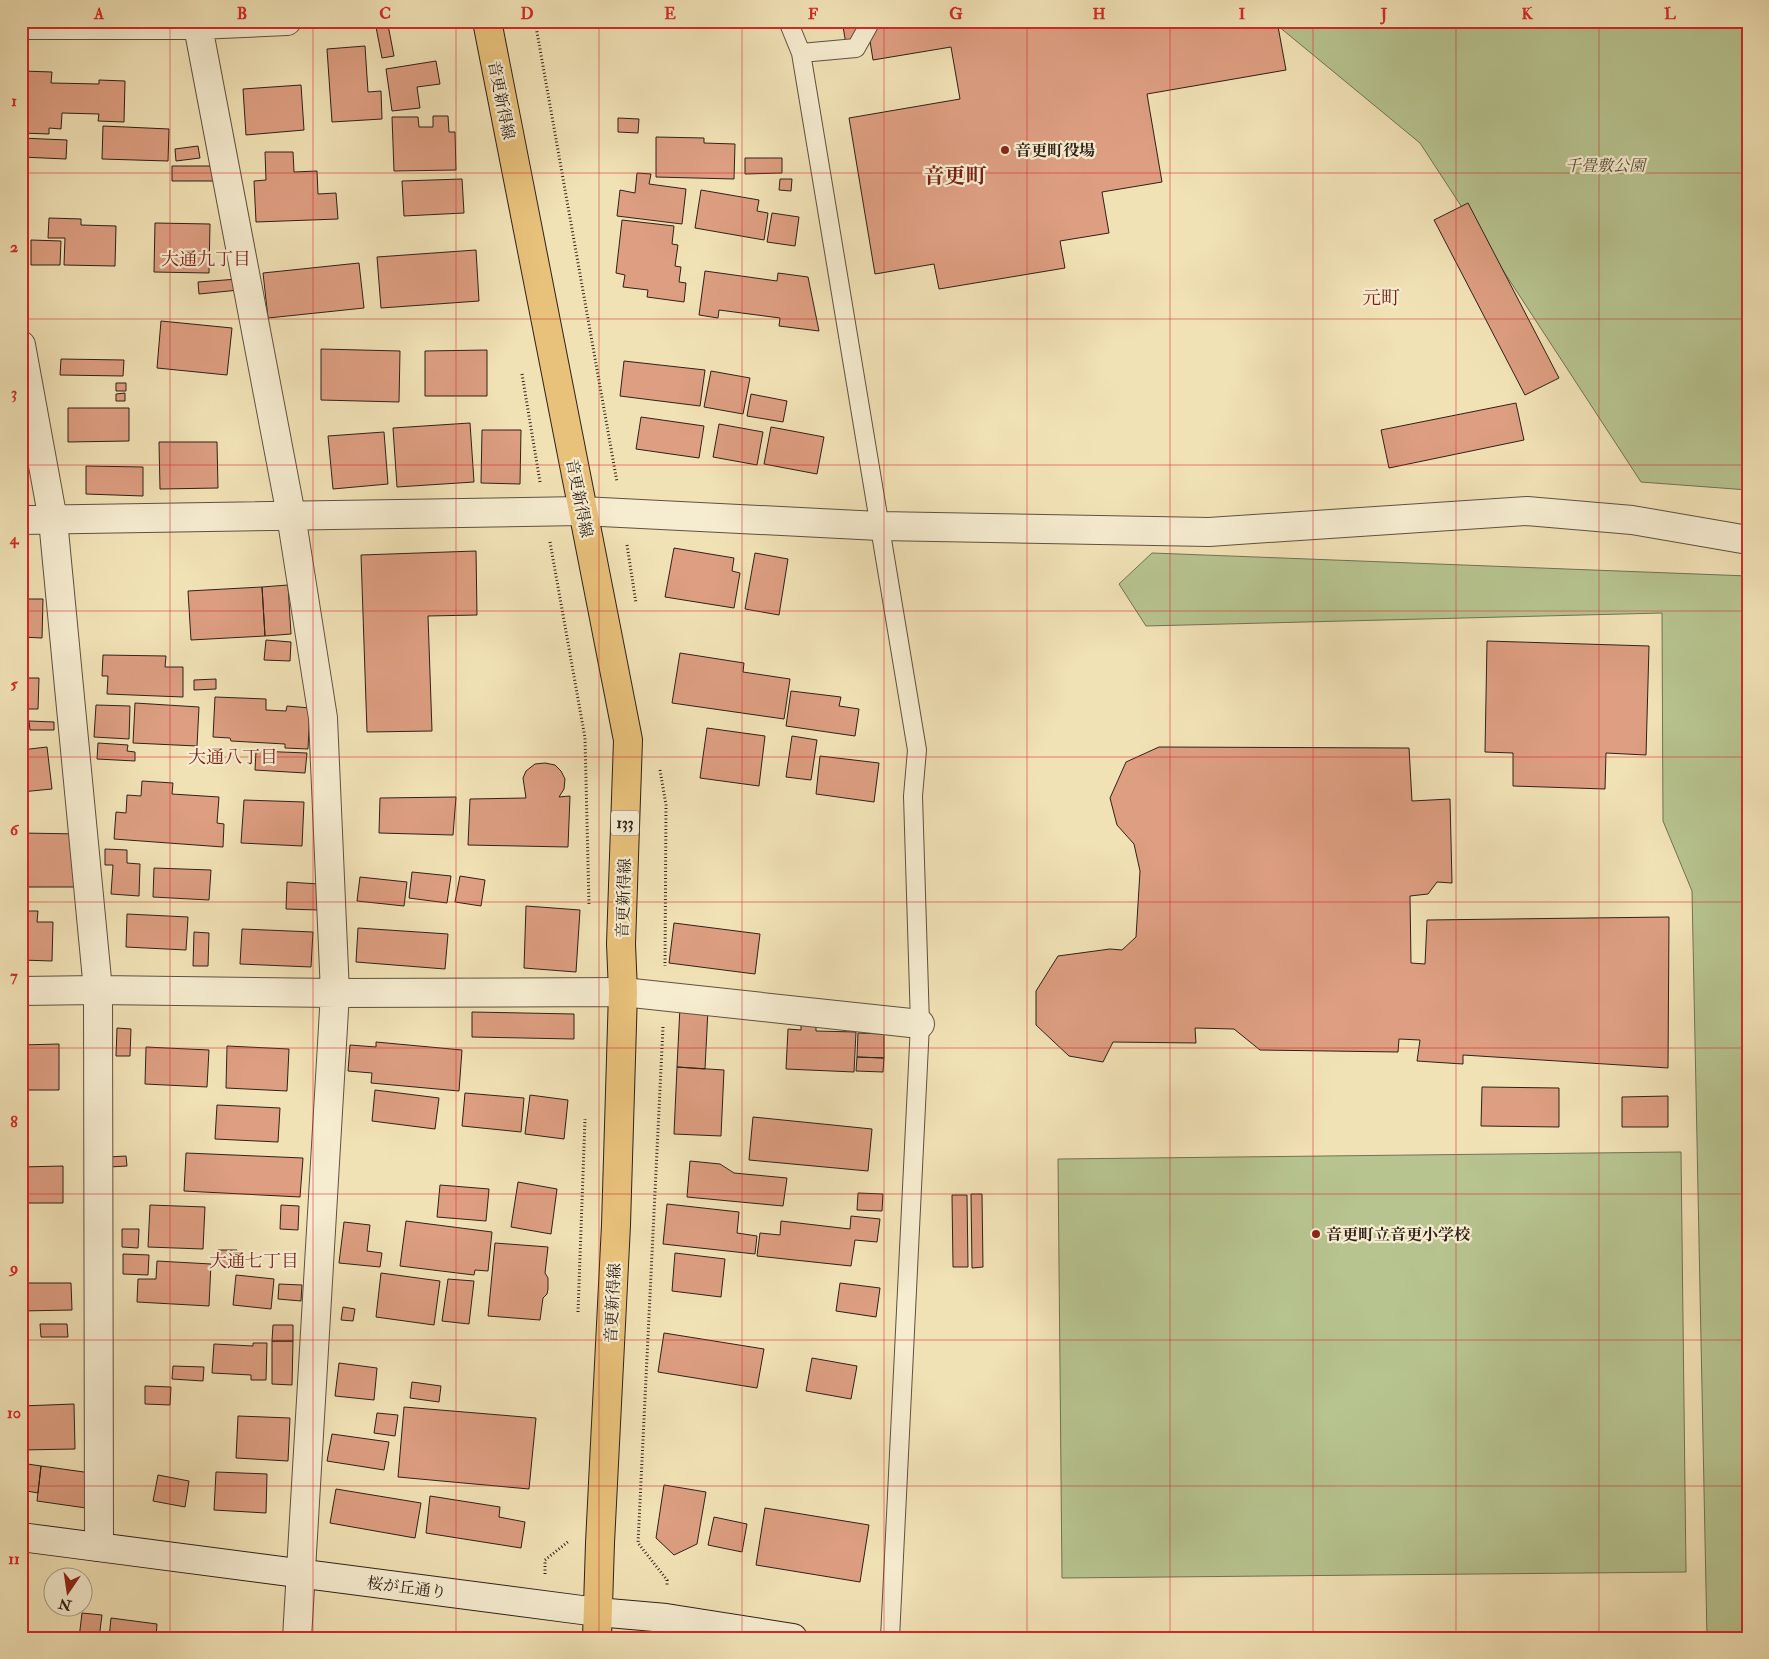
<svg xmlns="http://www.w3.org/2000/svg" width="1769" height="1659" viewBox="0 0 1769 1659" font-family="'IM FELL Double Pica','Noto Serif JP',serif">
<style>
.green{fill:#b7c490;stroke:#737254}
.building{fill:#dd9e81;stroke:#2f2018}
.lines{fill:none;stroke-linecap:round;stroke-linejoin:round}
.lane-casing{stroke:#605040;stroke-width:20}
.street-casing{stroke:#605040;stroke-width:30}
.secondary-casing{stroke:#2f2018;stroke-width:30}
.primary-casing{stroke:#2f2018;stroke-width:30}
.path{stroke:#2f2018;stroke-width:3;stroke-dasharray:1 2.5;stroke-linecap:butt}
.lane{stroke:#f6ecd0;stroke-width:18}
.street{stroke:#f6ecd0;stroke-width:28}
.secondary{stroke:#f6ecd0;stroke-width:28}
.primary{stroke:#e8c17b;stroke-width:28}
.grid{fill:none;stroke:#d62828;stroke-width:1;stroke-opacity:0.55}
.poi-dot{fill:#8f2418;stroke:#f6ecd0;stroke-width:2}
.labels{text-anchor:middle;stroke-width:4.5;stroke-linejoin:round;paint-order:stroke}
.shield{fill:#f6ecd0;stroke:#6b5d4f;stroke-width:1}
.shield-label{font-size:15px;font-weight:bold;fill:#2f2018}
.street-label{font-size:16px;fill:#2f2018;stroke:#f6ecd0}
.poi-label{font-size:16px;font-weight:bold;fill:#2f2018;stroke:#f6ecd0;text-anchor:start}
.park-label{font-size:16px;font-style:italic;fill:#58513c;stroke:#f6ecd0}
.neighbourhood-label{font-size:18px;fill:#7a1f14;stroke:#f6ecd0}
.quarter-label{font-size:19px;fill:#7a1f14;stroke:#f6ecd0}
.district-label{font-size:21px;font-weight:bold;fill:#7a1f14;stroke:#f6ecd0}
.neatline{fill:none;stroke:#d62828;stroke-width:2}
.grid-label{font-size:16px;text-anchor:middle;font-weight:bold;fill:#d62828}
</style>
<rect width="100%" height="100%" fill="#f1e2b6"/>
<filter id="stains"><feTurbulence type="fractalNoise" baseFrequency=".004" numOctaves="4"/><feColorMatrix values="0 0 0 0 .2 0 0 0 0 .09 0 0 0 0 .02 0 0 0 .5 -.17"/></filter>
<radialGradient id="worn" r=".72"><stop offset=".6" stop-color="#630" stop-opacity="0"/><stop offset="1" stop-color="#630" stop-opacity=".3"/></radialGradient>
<path class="green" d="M 1272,21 L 1748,21 L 1748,490 L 1641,482 L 1420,143 Z
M 1152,553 L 1748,576 L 1748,1638 L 1707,1638 L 1692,891 L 1663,821 L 1662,613 L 1146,626 L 1119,584 Z
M 1681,1152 L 1686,1572 L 1062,1578 L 1058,1159 Z"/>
<path class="building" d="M 842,21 L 1087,21 L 1087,24 L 1105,21 L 1277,21 L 1286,70 L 1147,94 L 1162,182 L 1102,192 L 1109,233 L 1060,241 L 1065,268 L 939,289 L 934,264 L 875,274 L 849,118 L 960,99 L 951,47 L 873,60 L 870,41 L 846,44 Z
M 388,25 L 394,56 L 382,58 L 376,27 Z
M 365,46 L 368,92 L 381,91 L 382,119 L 332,122 L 327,49 Z
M 436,61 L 440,84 L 417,87 L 420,108 L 392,111 L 386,69 Z
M 22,71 L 52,72 L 51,83 L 99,84 L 99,80 L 125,81 L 124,122 L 98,121 L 99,114 L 62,113 L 61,129 L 49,128 L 49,134 L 21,133 Z
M 301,85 L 304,130 L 246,135 L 243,89 Z
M 433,116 L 448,116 L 449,132 L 455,132 L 456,170 L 394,171 L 392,117 L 418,117 L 419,127 L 433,127 Z
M 618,118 L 639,119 L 638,133 L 618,132 Z
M 103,126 L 169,129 L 168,161 L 102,159 Z
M 656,137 L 704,138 L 704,143 L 735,144 L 734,179 L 656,177 Z
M 21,138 L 67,140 L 66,159 L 21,157 Z
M 198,146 L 200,158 L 176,161 L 175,149 Z
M 265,152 L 293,152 L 294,172 L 317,171 L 318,194 L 336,193 L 338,219 L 256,222 L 254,181 L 266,180 Z
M 745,158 L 782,158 L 782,173 L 745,174 Z
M 172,166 L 215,166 L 215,181 L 172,181 Z
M 637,173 L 651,174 L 649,184 L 686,189 L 682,224 L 617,216 L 620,190 L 635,193 Z
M 462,179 L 464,213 L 404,216 L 402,181 Z
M 780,179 L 792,179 L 791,191 L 779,190 Z
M 701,190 L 759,200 L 757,211 L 768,213 L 764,240 L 695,228 Z
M 1468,203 L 1559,378 L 1525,395 L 1434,220 Z
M 772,213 L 799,217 L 795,246 L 767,242 Z
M 49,218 L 81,219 L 81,225 L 116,226 L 115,266 L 64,265 L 65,238 L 48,238 Z
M 622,220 L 674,226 L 672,244 L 678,245 L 675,266 L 681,267 L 679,282 L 686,283 L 684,302 L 647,297 L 648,290 L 623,287 L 625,275 L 616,273 Z
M 155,223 L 210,224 L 209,273 L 154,272 Z
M 31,240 L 61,241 L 60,265 L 31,265 Z
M 476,250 L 479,301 L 381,308 L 377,257 Z
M 359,263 L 364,308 L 268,318 L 263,273 Z
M 705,271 L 777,281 L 778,273 L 808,277 L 819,331 L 779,326 L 780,318 L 719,310 L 718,318 L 699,315 Z
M 238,279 L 239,290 L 199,294 L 198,282 Z
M 161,321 L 232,328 L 227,375 L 157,368 Z
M 321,349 L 400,351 L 399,402 L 321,400 Z
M 487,350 L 487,396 L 425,396 L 425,351 Z
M 61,359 L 124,360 L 123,376 L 60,375 Z
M 624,361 L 705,370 L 700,406 L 620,396 Z
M 711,371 L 750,378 L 743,414 L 704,407 Z
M 116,383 L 126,383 L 126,391 L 116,391 Z
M 125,393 L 125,401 L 116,401 L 116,394 Z
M 751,394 L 787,401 L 783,422 L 747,416 Z
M 1516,403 L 1524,440 L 1389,468 L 1381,430 Z
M 68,408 L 129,408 L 129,441 L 68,442 Z
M 641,417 L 704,426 L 699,458 L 636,449 Z
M 470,423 L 474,482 L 397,487 L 393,428 Z
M 719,424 L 763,432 L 757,465 L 713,457 Z
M 771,427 L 824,437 L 817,474 L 764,464 Z
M 482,430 L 521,430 L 520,484 L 481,483 Z
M 384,432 L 388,484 L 333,489 L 328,436 Z
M 159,442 L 217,442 L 218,488 L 160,489 Z
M 86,466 L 143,467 L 143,496 L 86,494 Z
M 674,548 L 734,558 L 732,571 L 740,573 L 734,608 L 665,597 Z
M 476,551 L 477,615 L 428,616 L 432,731 L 367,732 L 361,555 Z
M 755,553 L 788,559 L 779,615 L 745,609 Z
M 288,585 L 291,634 L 265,636 L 262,587 Z
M 262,587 L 265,636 L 191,640 L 188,591 Z
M 21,599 L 43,599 L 42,638 L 21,637 Z
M 266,640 L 291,642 L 290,661 L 264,660 Z
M 1487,641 L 1649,646 L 1646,755 L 1606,753 L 1605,789 L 1513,786 L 1513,753 L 1485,752 Z
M 680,653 L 744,663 L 743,672 L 790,679 L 784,719 L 672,703 Z
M 103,655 L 166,656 L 165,667 L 183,667 L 183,697 L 107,694 L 108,676 L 102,676 Z
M 21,678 L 39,678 L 38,709 L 21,709 Z
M 216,679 L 216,689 L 194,690 L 194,680 Z
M 791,691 L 841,697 L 839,706 L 859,709 L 855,736 L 786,726 Z
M 215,697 L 266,699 L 266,710 L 286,711 L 287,706 L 310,708 L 308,749 L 285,748 L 285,744 L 231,741 L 230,738 L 213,737 Z
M 135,703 L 199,707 L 197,746 L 133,743 Z
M 96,705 L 130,706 L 129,739 L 94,737 Z
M 29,721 L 54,722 L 54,730 L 30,730 Z
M 707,728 L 765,736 L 759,786 L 700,778 Z
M 792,736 L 817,740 L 811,780 L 786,777 Z
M 98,743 L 128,745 L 127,751 L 135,752 L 135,761 L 97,759 Z
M 47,747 L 52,789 L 21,792 L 21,750 Z
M 1159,747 L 1409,748 L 1412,801 L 1450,799 L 1452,883 L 1437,882 L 1428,894 L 1410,896 L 1411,963 L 1425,964 L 1427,920 L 1669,917 L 1668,1068 L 1463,1055 L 1463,1064 L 1417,1061 L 1420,1040 L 1399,1039 L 1398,1052 L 1260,1050 L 1234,1029 L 1195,1028 L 1196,1043 L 1113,1042 L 1103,1062 L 1069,1056 L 1036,1025 L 1036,991 L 1058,956 L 1110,949 L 1122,950 L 1136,937 L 1140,871 L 1134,844 L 1117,825 L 1110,798 L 1126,762 Z
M 256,751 L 307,753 L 305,773 L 255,770 Z
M 820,756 L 879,763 L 874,802 L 816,794 Z
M 545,763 L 555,765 L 561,771 L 565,779 L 564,789 L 559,797 L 570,796 L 568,847 L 468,845 L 470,799 L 526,798 L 523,778 L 526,771 L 535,764 Z
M 142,781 L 173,783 L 172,794 L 219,797 L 217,823 L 224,824 L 223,847 L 114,839 L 116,812 L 126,813 L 127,795 L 141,796 Z
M 456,797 L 453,835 L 379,833 L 380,798 Z
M 244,800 L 304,802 L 302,846 L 241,843 Z
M 21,833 L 80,834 L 79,887 L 21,887 Z
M 105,849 L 127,850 L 127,863 L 140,864 L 139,896 L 111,894 L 113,865 L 105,865 Z
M 154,868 L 211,870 L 209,900 L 153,897 Z
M 412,872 L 451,876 L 447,903 L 409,898 Z
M 460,876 L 485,880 L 481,906 L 455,902 Z
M 360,877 L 407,882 L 404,906 L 357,901 Z
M 287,882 L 319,884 L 318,910 L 286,909 Z
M 526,906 L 580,910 L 576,972 L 524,968 Z
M 21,911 L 38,911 L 37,922 L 53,922 L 52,961 L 21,960 Z
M 127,914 L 188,917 L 186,950 L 126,947 Z
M 674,923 L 760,934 L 755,974 L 669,963 Z
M 358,928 L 448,934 L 445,969 L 356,962 Z
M 242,929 L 313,932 L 311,967 L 240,964 Z
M 194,932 L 209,933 L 208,966 L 193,966 Z
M 680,1007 L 708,1009 L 705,1069 L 677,1067 Z
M 472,1012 L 574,1014 L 574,1039 L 472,1037 Z
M 801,1025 L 816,1026 L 816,1031 L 856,1032 L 854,1072 L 786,1069 L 788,1029 L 801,1030 Z
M 117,1028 L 131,1029 L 130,1056 L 116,1056 Z
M 858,1033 L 884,1034 L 884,1058 L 857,1057 Z
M 376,1042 L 462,1050 L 459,1091 L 371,1083 L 372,1073 L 348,1071 L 350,1045 L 376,1047 Z
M 59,1044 L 59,1090 L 21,1090 L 21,1045 Z
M 227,1046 L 289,1049 L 287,1091 L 226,1088 Z
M 146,1047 L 209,1050 L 207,1087 L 145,1084 Z
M 857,1057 L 884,1058 L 883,1072 L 856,1071 Z
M 677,1067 L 724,1070 L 721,1136 L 674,1134 Z
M 1482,1087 L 1559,1088 L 1559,1127 L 1481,1126 Z
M 375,1090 L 439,1098 L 435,1129 L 372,1121 Z
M 465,1093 L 524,1098 L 521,1132 L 462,1126 Z
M 530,1095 L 568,1100 L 564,1139 L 525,1134 Z
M 1668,1096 L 1668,1127 L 1622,1127 L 1622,1097 Z
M 217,1105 L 280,1108 L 278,1142 L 215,1139 Z
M 753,1117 L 872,1129 L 868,1171 L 749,1160 Z
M 186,1153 L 303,1158 L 300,1197 L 184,1191 Z
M 126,1156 L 127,1166 L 109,1167 L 108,1157 Z
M 690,1161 L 720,1164 L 734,1173 L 787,1178 L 783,1206 L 687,1197 Z
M 63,1166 L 63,1203 L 21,1203 L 21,1167 Z
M 518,1182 L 557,1189 L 551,1234 L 511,1227 Z
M 440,1185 L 489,1189 L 486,1221 L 437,1217 Z
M 858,1193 L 883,1194 L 882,1211 L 857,1210 Z
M 971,1194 L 982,1194 L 983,1267 L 972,1268 Z
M 952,1195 L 967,1195 L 968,1267 L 953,1267 Z
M 667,1204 L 739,1212 L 737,1233 L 757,1236 L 755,1254 L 663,1244 Z
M 150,1205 L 205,1207 L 203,1249 L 148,1247 Z
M 281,1205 L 299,1206 L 298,1230 L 280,1229 Z
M 851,1216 L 880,1219 L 877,1242 L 855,1240 L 851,1266 L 757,1256 L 760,1233 L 780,1235 L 781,1221 L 850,1229 Z
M 406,1221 L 492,1232 L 488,1271 L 475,1270 L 474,1275 L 400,1266 Z
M 344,1222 L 370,1225 L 367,1251 L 382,1253 L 380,1267 L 339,1263 Z
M 122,1229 L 139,1229 L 138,1248 L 122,1247 Z
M 495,1243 L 548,1247 L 545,1273 L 548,1278 L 548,1289 L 547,1294 L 543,1298 L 540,1320 L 488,1316 Z
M 218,1250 L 237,1250 L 237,1265 L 218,1265 Z
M 675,1253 L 725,1259 L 721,1297 L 672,1291 Z
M 123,1254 L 149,1255 L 148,1275 L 123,1274 Z
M 157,1261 L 211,1264 L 209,1306 L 137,1302 L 138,1279 L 156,1279 Z
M 381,1273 L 440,1281 L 434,1325 L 376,1317 Z
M 236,1275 L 274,1279 L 271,1309 L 233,1305 Z
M 448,1279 L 474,1281 L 469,1324 L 442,1321 Z
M 21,1283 L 71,1283 L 72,1310 L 21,1311 Z
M 840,1283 L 880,1288 L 876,1317 L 836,1311 Z
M 279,1284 L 302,1285 L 301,1301 L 278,1299 Z
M 343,1307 L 355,1309 L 353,1321 L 341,1320 Z
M 40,1324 L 67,1324 L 68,1337 L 41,1337 Z
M 273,1325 L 293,1325 L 293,1341 L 272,1341 Z
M 664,1333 L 764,1349 L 757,1388 L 658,1372 Z
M 272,1341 L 293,1341 L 292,1385 L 272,1384 Z
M 253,1343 L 267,1343 L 266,1380 L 251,1380 L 251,1375 L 212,1373 L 214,1344 L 253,1346 Z
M 812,1358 L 857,1366 L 851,1399 L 806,1391 Z
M 339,1363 L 377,1368 L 374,1400 L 335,1396 Z
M 173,1366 L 204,1367 L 203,1381 L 172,1379 Z
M 412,1382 L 441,1386 L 439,1402 L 410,1398 Z
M 145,1386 L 171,1387 L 170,1405 L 145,1404 Z
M 74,1404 L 75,1449 L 21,1450 L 21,1406 Z
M 404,1407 L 536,1418 L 529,1489 L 398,1477 Z
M 377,1413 L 398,1415 L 395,1436 L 374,1433 Z
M 238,1416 L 290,1418 L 288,1461 L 236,1458 Z
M 332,1434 L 389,1442 L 384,1470 L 327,1461 Z
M 21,1463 L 41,1466 L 38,1493 L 21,1490 Z
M 41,1466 L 91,1473 L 86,1508 L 37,1501 Z
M 216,1472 L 267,1474 L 266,1513 L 214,1510 Z
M 158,1475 L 189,1481 L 185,1507 L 153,1501 Z
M 664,1485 L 706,1492 L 697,1544 L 674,1555 L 656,1538 Z
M 336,1489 L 421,1503 L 415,1538 L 330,1523 Z
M 430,1496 L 500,1507 L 499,1517 L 525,1522 L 521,1548 L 426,1533 Z
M 765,1508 L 869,1525 L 860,1582 L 756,1565 Z
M 714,1517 L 747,1524 L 742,1552 L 708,1545 Z
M 82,1613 L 102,1615 L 99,1638 L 79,1638 Z
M 111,1618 L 157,1624 L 156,1638 L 109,1638 Z"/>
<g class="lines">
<defs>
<path id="lane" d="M 788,21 L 801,53 L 917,750 L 913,796 L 920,1024 L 890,1638
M 801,53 L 856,48 L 871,21"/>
<path id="street" d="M 197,21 L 291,515 L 323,718 L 335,993 L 297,1638
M 21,25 L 198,25 L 287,21
M 21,345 L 53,520 L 98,990 L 99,1547
M 21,520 L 582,511 L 879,526 L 1209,532 L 1527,511 L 1632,520 L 1748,540
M 21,991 L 98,990 L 335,993 L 623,992 L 920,1024"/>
<path id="secondary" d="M 21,1537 L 597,1612 L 666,1618 L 793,1638"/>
<path id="primary" d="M 487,21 L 628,740 L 621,944 L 623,992 L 616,1225 L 600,1543 L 597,1638"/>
</defs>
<use href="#lane" class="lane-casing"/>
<use href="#street" class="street-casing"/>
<use href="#secondary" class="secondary-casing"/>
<use href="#primary" class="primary-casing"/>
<path class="path" d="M 535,21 L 617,482
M 522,374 L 540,482
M 550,542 L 585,738 L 589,905
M 627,545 L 636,603
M 660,770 L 666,805 L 665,966
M 663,1027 L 638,1543 L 667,1580 L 667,1587
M 578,1312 L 585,1119
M 545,1574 L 545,1560 L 569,1541"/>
<use href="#lane" class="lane"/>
<use href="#street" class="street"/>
<use href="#secondary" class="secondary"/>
<use href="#primary" class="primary"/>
</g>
<path class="grid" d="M 170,21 L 170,1638M 313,21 L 313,1638M 456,21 L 456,1638M 599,21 L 599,1638M 742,21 L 742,1638M 884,21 L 884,1638M 1027,21 L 1027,1638M 1170,21 L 1170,1638M 1313,21 L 1313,1638M 1456,21 L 1456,1638M 1599,21 L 1599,1638M 21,173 L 1748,173M 21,319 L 1748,319M 21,465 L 1748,465M 21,611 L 1748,611M 21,757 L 1748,757M 21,902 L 1748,902M 21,1048 L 1748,1048M 21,1194 L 1748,1194M 21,1340 L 1748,1340M 21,1486 L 1748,1486"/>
<g class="poi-dot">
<circle cx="1005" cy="150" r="5"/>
<circle cx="1316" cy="1234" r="5"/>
</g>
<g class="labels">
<rect class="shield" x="611" y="810.5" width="28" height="25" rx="4"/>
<g class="shield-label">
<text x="625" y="828">133</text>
</g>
<g class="street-label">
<text transform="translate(502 100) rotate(79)" y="6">音更新得線</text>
<text transform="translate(580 498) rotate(79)" y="6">音更新得線</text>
<text transform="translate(623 898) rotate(-88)" y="6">音更新得線</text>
<text transform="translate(612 1303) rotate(-87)" y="6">音更新得線</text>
<text transform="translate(407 1587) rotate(7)" y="6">桜が丘通り</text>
</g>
<g class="poi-label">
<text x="1015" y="156">音更町役場</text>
<text x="1326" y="1240">音更町立音更小学校</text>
</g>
<g class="park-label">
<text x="1605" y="171">千畳敷公園</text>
</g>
<g class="neighbourhood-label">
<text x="206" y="265">大通九丁目</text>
<text x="233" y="763">大通八丁目</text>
<text x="254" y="1267">大通七丁目</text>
</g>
<g class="quarter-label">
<text x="1381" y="304">元町</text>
</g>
<g class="district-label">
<text x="955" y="183">音更町</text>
</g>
</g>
<rect width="1769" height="1659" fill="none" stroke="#f1e2b6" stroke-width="55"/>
<g transform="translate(68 1592) rotate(193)"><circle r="24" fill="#f6ecd0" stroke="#a69a86"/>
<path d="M0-4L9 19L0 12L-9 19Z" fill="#8f2418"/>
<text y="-8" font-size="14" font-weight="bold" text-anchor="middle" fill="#2f2018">N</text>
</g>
<rect x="28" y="28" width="1714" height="1604" class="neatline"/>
<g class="grid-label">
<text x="99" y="19">A</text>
<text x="242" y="19">B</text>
<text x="385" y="19">C</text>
<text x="527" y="19">D</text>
<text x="670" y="19">E</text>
<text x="813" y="19">F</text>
<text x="956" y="19">G</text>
<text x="1099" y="19">H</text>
<text x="1242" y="19">I</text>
<text x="1384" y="19">J</text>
<text x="1527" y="19">K</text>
<text x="1670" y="19">L</text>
<text x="14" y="106">1</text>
<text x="14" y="252">2</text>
<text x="14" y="398">3</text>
<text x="14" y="544">4</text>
<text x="14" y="689">5</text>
<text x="14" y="835">6</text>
<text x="14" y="981">7</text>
<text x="14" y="1127">8</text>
<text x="14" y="1273">9</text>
<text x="14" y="1418">10</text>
<text x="14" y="1564">11</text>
</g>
<rect width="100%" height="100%" filter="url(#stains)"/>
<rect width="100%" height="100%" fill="url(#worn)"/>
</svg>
